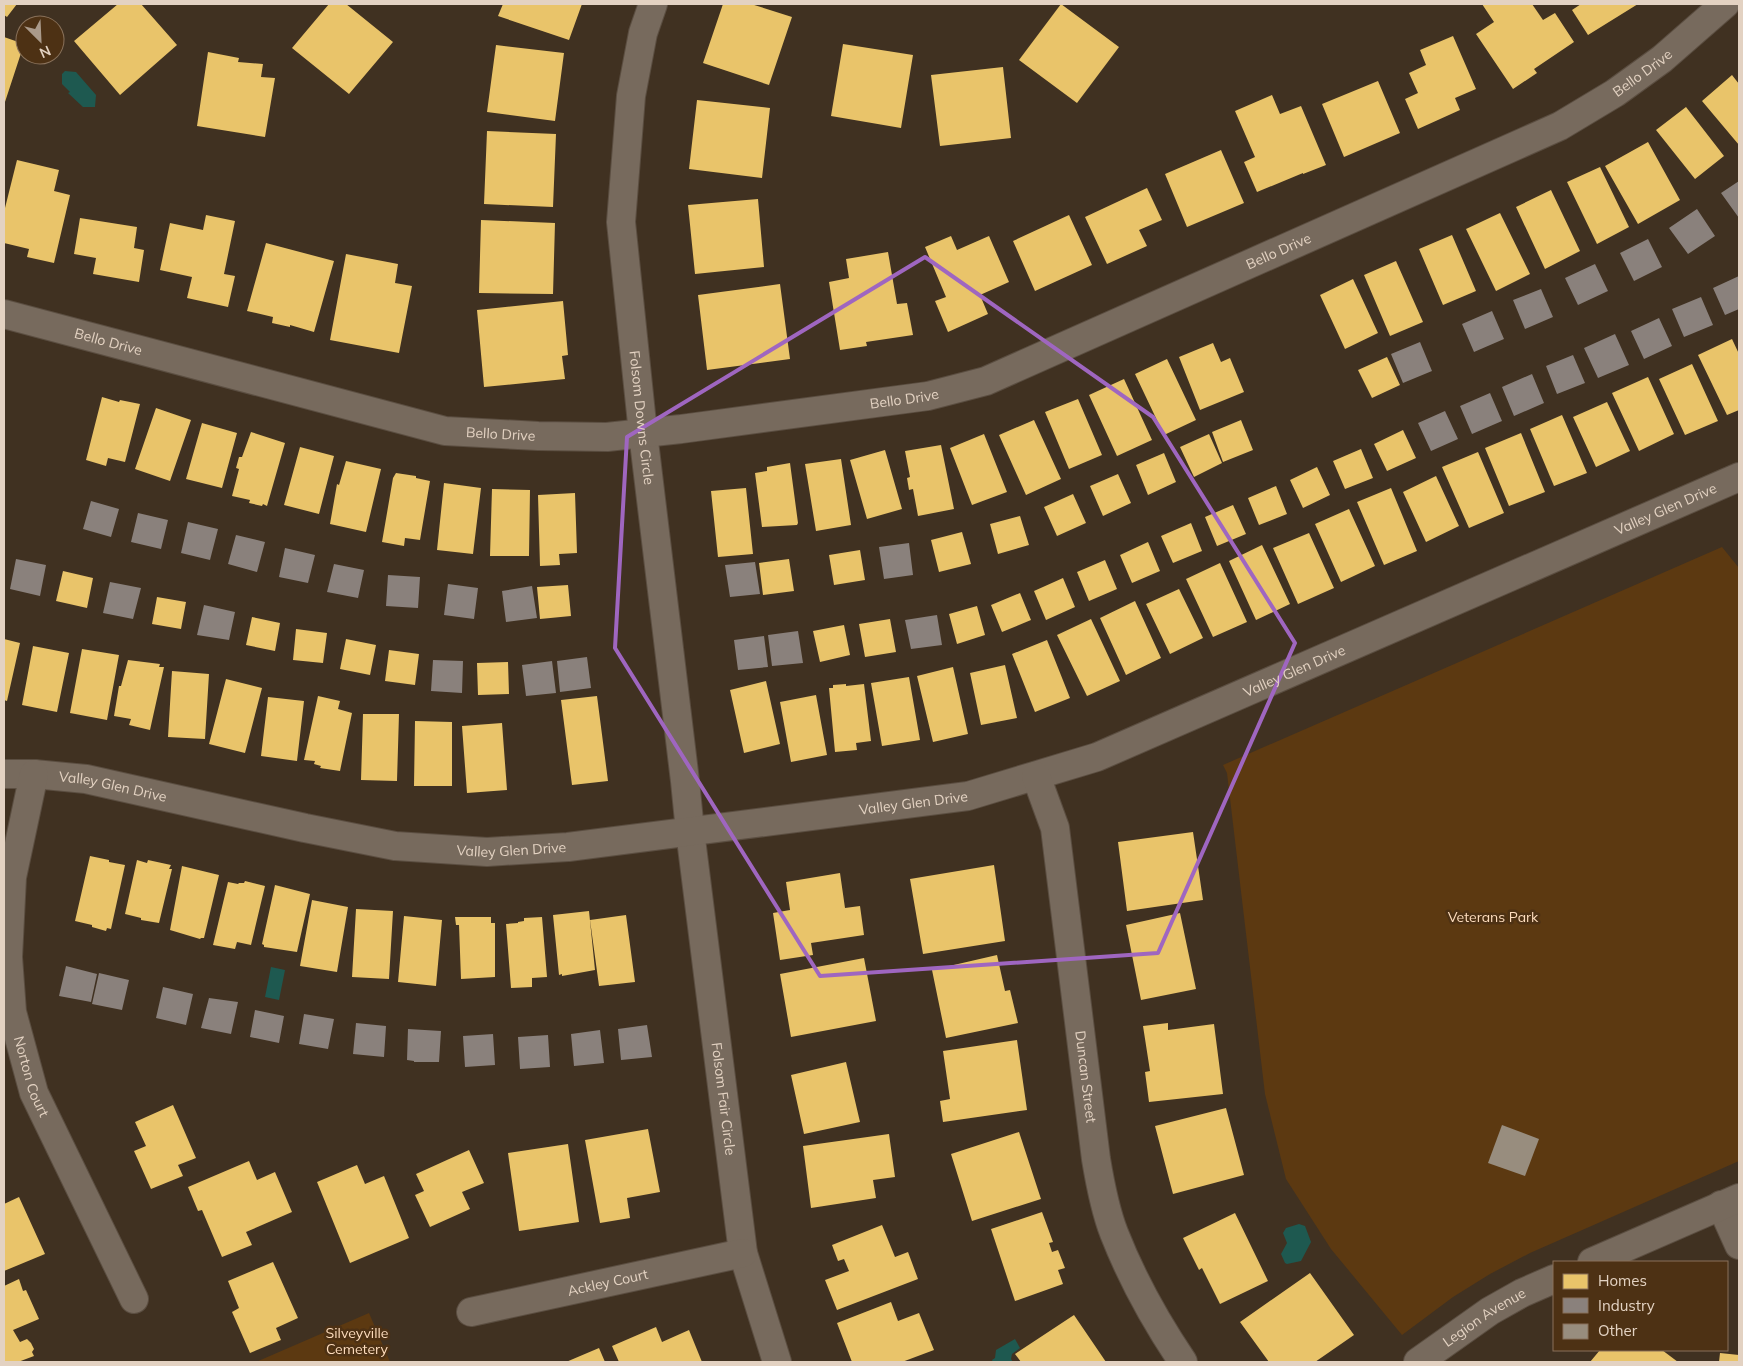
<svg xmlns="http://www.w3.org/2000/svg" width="1743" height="1366" viewBox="0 0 1743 1366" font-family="Mulish,sans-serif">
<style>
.green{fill:#5c3911}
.water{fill:#1e5950}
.homes{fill:#e9c46a}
.industry{fill:#8a817c}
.building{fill:#988d7e}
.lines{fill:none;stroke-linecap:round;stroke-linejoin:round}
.minor-casing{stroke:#5b4e41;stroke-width:30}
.minor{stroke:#776a5d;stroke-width:28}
.marked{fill:none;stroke:#9f66c0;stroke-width:4;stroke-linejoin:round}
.labels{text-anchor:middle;stroke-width:5;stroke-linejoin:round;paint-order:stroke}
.street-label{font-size:14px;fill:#e3d2c2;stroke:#4d3114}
.park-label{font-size:14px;fill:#feddbe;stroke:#4d3114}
</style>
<rect width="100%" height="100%" fill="#403121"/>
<path class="green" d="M 1722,547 L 1739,568 L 1739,1161 L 1530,1253 L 1490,1274 L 1453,1297 L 1402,1335 L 1331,1249 L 1286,1179 L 1265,1094 L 1227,773 L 1223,765 Z
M 369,1313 L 390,1362 L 256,1362 Z"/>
<path class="water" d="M 65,71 L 76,72 L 96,95 L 95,107 L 83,107 L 68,93 L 70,92 L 62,84 L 62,74 Z
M 271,967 L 285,970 L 279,1000 L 265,997 Z
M 1299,1224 L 1305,1226 L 1311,1242 L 1301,1261 L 1287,1264 L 1285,1263 L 1281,1254 L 1287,1243 L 1283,1233 L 1286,1228 Z
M 1015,1339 L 1020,1348 L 1012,1354 L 1011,1359 L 1013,1362 L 993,1362 L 992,1360 L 995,1358 L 996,1350 Z"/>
<path class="homes" d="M 4,4 L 17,4 L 7,17 L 4,15 Z
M 118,4 L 141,4 L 177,45 L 120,95 L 74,41 Z
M 329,4 L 346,4 L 393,42 L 349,94 L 292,48 Z
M 503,4 L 582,4 L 569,40 L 498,16 Z
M 723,4 L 751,4 L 792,17 L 769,85 L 703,63 Z
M 1061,4 L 1119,47 L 1077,103 L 1019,60 Z
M 1482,4 L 1532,4 L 1543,20 L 1555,13 L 1574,42 L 1534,69 L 1537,73 L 1513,89 L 1476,34 L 1494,22 Z
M 1581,4 L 1638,4 L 1588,35 L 1572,10 Z
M 1453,36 L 1476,89 L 1455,98 L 1460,110 L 1418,129 L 1405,99 L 1418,93 L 1409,73 L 1426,65 L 1420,50 Z
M 4,37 L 24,44 L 4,105 Z
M 843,44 L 913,55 L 901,128 L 831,116 Z
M 496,45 L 564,53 L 555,121 L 487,112 Z
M 208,52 L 239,58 L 238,62 L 263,64 L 261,77 L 275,78 L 265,137 L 197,126 Z
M 1003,67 L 1011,138 L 940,146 L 931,75 Z
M 1732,75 L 1739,84 L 1739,145 L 1702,101 Z
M 1378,81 L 1400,133 L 1344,157 L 1322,104 Z
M 1272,95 L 1280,114 L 1301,106 L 1326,165 L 1303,174 L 1303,173 L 1257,192 L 1244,162 L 1255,157 L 1235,111 Z
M 697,100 L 770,108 L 762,178 L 689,169 Z
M 1686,107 L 1724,156 L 1695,179 L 1656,130 Z
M 487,131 L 556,134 L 553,207 L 484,204 Z
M 1648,142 L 1680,200 L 1638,224 L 1605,166 Z
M 1221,150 L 1244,203 L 1187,227 L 1165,174 Z
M 17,160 L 59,170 L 54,191 L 70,195 L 54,263 L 27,257 L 29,249 L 4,243 L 4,208 L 5,208 Z
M 1600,167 L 1629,227 L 1597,244 L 1567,182 Z
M 1147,188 L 1162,220 L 1139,230 L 1147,246 L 1107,264 L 1085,217 Z
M 1551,190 L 1580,251 L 1545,269 L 1516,207 Z
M 758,199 L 764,267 L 695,274 L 688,205 Z
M 1500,213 L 1530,274 L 1496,291 L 1466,229 Z
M 206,215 L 235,221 L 224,274 L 235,276 L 228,307 L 187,298 L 192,277 L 160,270 L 170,223 L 203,230 Z
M 1069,215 L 1092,265 L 1035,291 L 1013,241 Z
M 80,218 L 137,227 L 134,248 L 144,250 L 139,282 L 93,274 L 96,258 L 74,254 Z
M 481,220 L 555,223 L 553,294 L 479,293 Z
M 1452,235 L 1476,291 L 1443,305 L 1419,249 Z
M 951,236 L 957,250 L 989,236 L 1009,282 L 980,295 L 988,314 L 948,332 L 935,301 L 946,297 L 925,247 Z
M 266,243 L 334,261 L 314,332 L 290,325 L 290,327 L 272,323 L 273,317 L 247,311 Z
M 888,252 L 897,304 L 907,303 L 913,335 L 866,342 L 867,346 L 840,350 L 829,282 L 849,278 L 846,259 Z
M 346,254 L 398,264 L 395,283 L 412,286 L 399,353 L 330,340 Z
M 1396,261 L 1423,322 L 1390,336 L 1364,275 Z
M 1353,279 L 1378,333 L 1345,349 L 1320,295 Z
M 780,284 L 790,359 L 707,370 L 698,295 Z
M 563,301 L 568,355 L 562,356 L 565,379 L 484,387 L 477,310 Z
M 1732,339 L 1739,354 L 1739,410 L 1727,415 L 1698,355 Z
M 1213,343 L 1221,362 L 1230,358 L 1244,392 L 1200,410 L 1179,357 Z
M 1387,357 L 1400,385 L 1372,398 L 1358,370 Z
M 1167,359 L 1196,420 L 1164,435 L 1135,374 Z
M 1692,364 L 1718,421 L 1685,435 L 1659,379 Z
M 1648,377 L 1674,434 L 1639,451 L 1612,393 Z
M 1124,379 L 1152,440 L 1117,456 L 1089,395 Z
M 102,397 L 119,402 L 120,400 L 140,404 L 125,462 L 108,458 L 106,466 L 86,460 Z
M 1078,399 L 1102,455 L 1069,469 L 1045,412 Z
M 1607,402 L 1630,451 L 1596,467 L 1573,417 Z
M 156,408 L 191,420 L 170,481 L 135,469 Z
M 1562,415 L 1587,473 L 1554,486 L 1530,429 Z
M 1034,420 L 1061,479 L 1026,495 L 999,435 Z
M 1241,420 L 1253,450 L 1223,462 L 1212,432 Z
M 202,423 L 237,433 L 222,488 L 186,479 Z
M 1403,430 L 1416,458 L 1387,471 L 1374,444 Z
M 251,432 L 285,443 L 267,506 L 263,504 L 262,506 L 249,503 L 250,500 L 232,496 L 239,469 L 236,468 L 239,457 L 242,457 Z
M 1521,433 L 1545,492 L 1509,506 L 1485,448 Z
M 984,434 L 1007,492 L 972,505 L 950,448 Z
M 1209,434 L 1222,463 L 1194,477 L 1180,447 Z
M 941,445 L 954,509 L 918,516 L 913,489 L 909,490 L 907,478 L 910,477 L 905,451 Z
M 300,447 L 334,456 L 319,514 L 284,505 Z
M 1361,449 L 1373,478 L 1345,489 L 1333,461 Z
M 885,450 L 902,509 L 867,519 L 850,460 Z
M 1478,452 L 1504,513 L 1469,528 L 1442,467 Z
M 1164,453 L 1176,482 L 1148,495 L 1136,465 Z
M 841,459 L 851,525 L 816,531 L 805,464 Z
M 346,461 L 381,469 L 366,532 L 330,524 L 337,484 L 339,485 Z
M 790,463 L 798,523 L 797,525 L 762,527 L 755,473 L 767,471 L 767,467 Z
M 1317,467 L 1330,495 L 1303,508 L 1290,480 Z
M 396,473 L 416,476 L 416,478 L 430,481 L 420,540 L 405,538 L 404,546 L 382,542 L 393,478 Z
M 1118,474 L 1131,503 L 1103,516 L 1090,486 Z
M 1436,476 L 1459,526 L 1426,542 L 1403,492 Z
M 444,483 L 481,488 L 473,554 L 437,550 Z
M 1276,486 L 1287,514 L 1259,525 L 1248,498 Z
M 746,488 L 753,554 L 718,557 L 711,491 Z
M 1391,488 L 1417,551 L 1384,565 L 1357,502 Z
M 492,489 L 530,490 L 529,556 L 490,556 Z
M 575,493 L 577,553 L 559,554 L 560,565 L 540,566 L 538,495 Z
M 1073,494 L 1086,523 L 1057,536 L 1044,507 Z
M 1233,505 L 1246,534 L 1217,546 L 1205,517 Z
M 1349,509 L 1375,566 L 1341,582 L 1315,524 Z
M 1020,516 L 1029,545 L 998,554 L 990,524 Z
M 1191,523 L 1202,551 L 1173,563 L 1161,536 Z
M 962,532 L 971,564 L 939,572 L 931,540 Z
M 1309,533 L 1334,588 L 1298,604 L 1273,548 Z
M 1148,542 L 1160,571 L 1132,583 L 1120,555 Z
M 1262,545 L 1290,604 L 1256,620 L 1229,561 Z
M 860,550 L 865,580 L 834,585 L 829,555 Z
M 789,559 L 794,591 L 763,595 L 759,563 Z
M 1105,560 L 1117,589 L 1089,601 L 1077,572 Z
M 1220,563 L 1247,622 L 1213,637 L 1186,579 Z
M 63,571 L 93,578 L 87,608 L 56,601 Z
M 1063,578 L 1075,607 L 1046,620 L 1034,591 Z
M 568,585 L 571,616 L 540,619 L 537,587 Z
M 1179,589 L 1203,638 L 1170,654 L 1146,604 Z
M 1020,593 L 1031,620 L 1002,632 L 991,605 Z
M 157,597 L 186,602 L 181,629 L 152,624 Z
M 1135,601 L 1161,658 L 1126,675 L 1100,618 Z
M 977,606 L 985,635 L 957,644 L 949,614 Z
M 252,617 L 280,623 L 275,651 L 246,645 Z
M 890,619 L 896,652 L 865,657 L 859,624 Z
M 1091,619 L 1120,681 L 1087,696 L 1057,635 Z
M 844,625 L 850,655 L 820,662 L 813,631 Z
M 296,629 L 327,633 L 323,663 L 293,660 Z
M 4,639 L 20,643 L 7,701 L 4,700 Z
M 346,639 L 376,645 L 370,675 L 340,669 Z
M 1047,640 L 1070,698 L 1035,712 L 1012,654 Z
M 33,646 L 69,653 L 57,712 L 22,705 Z
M 82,649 L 119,655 L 107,720 L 70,713 Z
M 389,650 L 419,654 L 415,685 L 385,681 Z
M 128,660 L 160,664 L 159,667 L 164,667 L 150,730 L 129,725 L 131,719 L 114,716 L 119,686 L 121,686 Z
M 508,662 L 509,694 L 478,695 L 477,663 Z
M 1005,665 L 1017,718 L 981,725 L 970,673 Z
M 953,667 L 968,734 L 933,742 L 917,676 Z
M 172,671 L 209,674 L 205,739 L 168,737 Z
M 909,677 L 920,740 L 882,746 L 871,683 Z
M 226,679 L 262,688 L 245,753 L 209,744 Z
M 766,681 L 780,744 L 744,753 L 730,690 Z
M 846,684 L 846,686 L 864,684 L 871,741 L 856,743 L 857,750 L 835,752 L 829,688 L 833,688 L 833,685 Z
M 816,695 L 827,755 L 791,762 L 780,702 Z
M 318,696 L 340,701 L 338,709 L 352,713 L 340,771 L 320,768 L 321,766 L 314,764 L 315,761 L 304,760 Z
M 597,696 L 608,781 L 572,785 L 561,700 Z
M 268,697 L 304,701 L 297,761 L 261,756 Z
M 363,714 L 399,714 L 397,781 L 361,780 Z
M 415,721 L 452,722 L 452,786 L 414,786 Z
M 502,723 L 507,790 L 467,793 L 462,726 Z
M 1193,832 L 1203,900 L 1127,911 L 1118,842 Z
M 90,856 L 109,860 L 109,862 L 125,865 L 111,929 L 107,928 L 106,931 L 92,927 L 92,925 L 75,921 Z
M 137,860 L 147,863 L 148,860 L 171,865 L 169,869 L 172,869 L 159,923 L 141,920 L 141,918 L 125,914 Z
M 994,865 L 1005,941 L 923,954 L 910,879 Z
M 182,866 L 219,875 L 204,938 L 201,938 L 200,939 L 170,930 Z
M 840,873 L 845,908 L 860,906 L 864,935 L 811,943 L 813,955 L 780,960 L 773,913 L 790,910 L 786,882 Z
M 245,881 L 265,886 L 251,945 L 237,942 L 235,949 L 213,945 L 228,882 L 238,884 L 239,883 L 244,883 Z
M 275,885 L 310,894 L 297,952 L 264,947 L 264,945 L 262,944 Z
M 312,900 L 348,907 L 337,972 L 300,966 Z
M 356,909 L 393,911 L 389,979 L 352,977 Z
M 589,911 L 595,970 L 562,976 L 562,974 L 559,975 L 553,915 Z
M 1180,913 L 1196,989 L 1141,1000 L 1126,925 Z
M 626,915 L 635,982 L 599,986 L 590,920 Z
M 404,916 L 442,920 L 436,986 L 398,982 Z
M 455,917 L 491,917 L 491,923 L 495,923 L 495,977 L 461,979 L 459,925 L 456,925 Z
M 542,917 L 547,977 L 532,978 L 532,987 L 511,988 L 506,924 L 518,923 L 518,922 L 524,921 L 524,918 Z
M 997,955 L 1005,991 L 1010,990 L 1018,1023 L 946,1038 L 932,970 Z
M 864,958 L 876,1021 L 791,1037 L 780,974 Z
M 1168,1023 L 1168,1030 L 1214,1024 L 1223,1094 L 1149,1102 L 1145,1072 L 1150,1071 L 1143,1026 Z
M 1017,1040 L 1027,1110 L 943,1122 L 940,1101 L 950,1099 L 943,1051 Z
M 846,1062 L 860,1122 L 804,1134 L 791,1075 Z
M 173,1105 L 196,1158 L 178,1165 L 183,1176 L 151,1189 L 134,1151 L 146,1146 L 135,1122 Z
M 1226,1108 L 1244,1175 L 1173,1194 L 1155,1126 Z
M 648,1129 L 660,1192 L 627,1198 L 630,1218 L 600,1223 L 585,1140 Z
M 1019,1132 L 1041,1199 L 972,1221 L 951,1154 Z
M 889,1134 L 895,1177 L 873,1180 L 876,1198 L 811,1208 L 803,1146 Z
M 568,1144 L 579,1222 L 519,1231 L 508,1153 Z
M 469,1150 L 484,1183 L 462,1192 L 470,1209 L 430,1227 L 415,1195 L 424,1191 L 416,1174 Z
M 249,1161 L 257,1180 L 275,1172 L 292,1212 L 246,1232 L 252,1245 L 222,1257 L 202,1210 L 198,1211 L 188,1187 Z
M 357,1165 L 365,1184 L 384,1176 L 409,1238 L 350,1263 L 317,1182 Z
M 19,1197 L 45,1254 L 4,1271 L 4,1204 Z
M 1042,1212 L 1053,1242 L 1049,1243 L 1052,1252 L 1058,1250 L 1065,1268 L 1058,1270 L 1063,1284 L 1015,1301 L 991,1229 Z
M 1235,1213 L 1268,1281 L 1220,1304 L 1202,1268 L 1199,1270 L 1183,1238 Z
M 882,1225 L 895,1257 L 908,1252 L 918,1279 L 837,1310 L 825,1280 L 849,1271 L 844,1259 L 838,1261 L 832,1245 Z
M 273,1262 L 298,1318 L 276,1328 L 281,1340 L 250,1353 L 232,1312 L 239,1308 L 228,1281 Z
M 1310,1273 L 1354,1335 L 1315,1362 L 1269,1362 L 1240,1322 Z
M 19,1279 L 23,1291 L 26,1290 L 39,1319 L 13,1330 L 20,1342 L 27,1339 L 31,1343 L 34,1349 L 32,1352 L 34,1356 L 18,1362 L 4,1362 L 4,1286 Z
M 891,1302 L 898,1321 L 919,1313 L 934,1350 L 902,1362 L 852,1362 L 837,1323 Z
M 1074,1315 L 1106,1362 L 1021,1362 L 1015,1354 Z
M 656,1327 L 662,1342 L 689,1330 L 702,1362 L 619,1362 L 612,1346 Z
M 599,1348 L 605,1362 L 566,1362 Z
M 1600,1350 L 1662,1350 L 1678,1362 L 1590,1362 Z
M 1720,1353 L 1739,1355 L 1739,1362 L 1719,1362 Z"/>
<path class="industry" d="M 1739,181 L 1739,218 L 1721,193 Z
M 1697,209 L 1715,236 L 1688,254 L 1669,228 Z
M 1648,239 L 1662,267 L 1634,281 L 1620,253 Z
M 1595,264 L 1608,291 L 1578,305 L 1565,278 Z
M 1739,276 L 1739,309 L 1725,315 L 1713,288 Z
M 1541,289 L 1553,317 L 1525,329 L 1513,300 Z
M 1701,297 L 1713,325 L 1684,337 L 1672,309 Z
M 1492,311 L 1504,339 L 1474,352 L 1462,324 Z
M 1659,318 L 1672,346 L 1644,359 L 1631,331 Z
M 1615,334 L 1629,365 L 1598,378 L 1584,348 Z
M 1420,342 L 1432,371 L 1403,383 L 1391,354 Z
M 1573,355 L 1585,383 L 1557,394 L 1546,366 Z
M 1532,374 L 1544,403 L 1514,416 L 1502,387 Z
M 1490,393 L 1502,421 L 1472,434 L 1460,406 Z
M 1445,411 L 1458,439 L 1431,451 L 1418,423 Z
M 91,501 L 119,509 L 111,537 L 83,529 Z
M 138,513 L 168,520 L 161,549 L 131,542 Z
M 188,522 L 218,529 L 210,560 L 181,553 Z
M 236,535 L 265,542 L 257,572 L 228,564 Z
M 909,543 L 913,575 L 884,579 L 879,547 Z
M 285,548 L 315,555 L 308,583 L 279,577 Z
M 16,559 L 46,565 L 40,596 L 10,589 Z
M 755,562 L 760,594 L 730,597 L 725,565 Z
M 334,564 L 364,570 L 358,598 L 327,592 Z
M 388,575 L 420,577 L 418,608 L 386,606 Z
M 110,582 L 141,588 L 133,619 L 103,613 Z
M 448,584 L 478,588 L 474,619 L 444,615 Z
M 532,586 L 537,618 L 506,622 L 502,591 Z
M 204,605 L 235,612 L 229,640 L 197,635 Z
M 937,615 L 942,645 L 911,649 L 905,620 Z
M 798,631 L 803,663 L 772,666 L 768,635 Z
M 764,636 L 768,667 L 738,670 L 734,640 Z
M 587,657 L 591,688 L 560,692 L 557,661 Z
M 433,660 L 463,661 L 462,693 L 431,691 Z
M 552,661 L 556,693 L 526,696 L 522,665 Z
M 66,966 L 97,974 L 91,1002 L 59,996 Z
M 99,973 L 129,980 L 122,1010 L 92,1004 Z
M 163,987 L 193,994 L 186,1025 L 156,1018 Z
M 209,998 L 238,1002 L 231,1034 L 201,1028 Z
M 255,1010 L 284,1016 L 279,1043 L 250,1037 Z
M 304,1014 L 334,1019 L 328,1049 L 299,1044 Z
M 356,1023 L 386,1026 L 384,1057 L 353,1054 Z
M 647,1025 L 652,1057 L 621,1060 L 618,1029 Z
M 408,1029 L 441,1031 L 439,1062 L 414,1062 L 414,1061 L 407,1060 Z
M 600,1030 L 604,1063 L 574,1066 L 571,1034 Z
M 493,1034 L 495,1065 L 465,1067 L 463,1036 Z
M 548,1035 L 550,1067 L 520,1069 L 518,1037 Z"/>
<path class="building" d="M 1502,1125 L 1539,1139 L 1525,1176 L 1488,1163 Z"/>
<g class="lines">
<defs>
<g id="minor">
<path id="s1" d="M 653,4 L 643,33 L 631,96 L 621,222 L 643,433 L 685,781 L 690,831 L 743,1253 L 777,1362"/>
<path id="s2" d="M 4,314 L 445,431 L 538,436 L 607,437 L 681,429 L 928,396 L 986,381 L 1560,126 L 1615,93 L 1662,59 L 1725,4"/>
<path id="s3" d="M 4,774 L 34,774 L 86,779 L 305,828 L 395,846 L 487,852 L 568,847 L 968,796 L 1097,757 L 1739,477"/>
<path id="s4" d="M 34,774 L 12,877 L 8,957 L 12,1012 L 34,1093 L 134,1299"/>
<path id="s5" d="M 1036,776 L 1055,828 L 1096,1159 C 1100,1183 1105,1210 1114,1233 C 1132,1279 1156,1322 1183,1362"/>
<path d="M 1721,1205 L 1739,1245"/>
<path d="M 1592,1262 L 1739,1198"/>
<path id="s6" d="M 471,1312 L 743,1253"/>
<path id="s7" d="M 1418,1362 L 1490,1311 L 1522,1293 L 1554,1279"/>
</g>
</defs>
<use href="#minor" class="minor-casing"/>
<use href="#minor" class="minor"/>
</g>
<path class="marked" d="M 925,257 L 1153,417 L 1295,643 L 1158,953 L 820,976 L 615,648 L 627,437 Z"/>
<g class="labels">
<g class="street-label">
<text dy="5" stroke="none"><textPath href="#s2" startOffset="1728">Bello Drive</textPath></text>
<text dy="5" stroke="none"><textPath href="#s2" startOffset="1322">Bello Drive</textPath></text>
<text dy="5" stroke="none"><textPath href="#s2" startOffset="108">Bello Drive</textPath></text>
<text dy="5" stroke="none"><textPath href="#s2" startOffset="918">Bello Drive</textPath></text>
<text dy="5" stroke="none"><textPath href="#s1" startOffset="418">Folsom Downs Circle</textPath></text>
<text dy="5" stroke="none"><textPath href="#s2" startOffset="512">Bello Drive</textPath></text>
<text dy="5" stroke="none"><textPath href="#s3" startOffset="1730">Valley Glen Drive</textPath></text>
<text dy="5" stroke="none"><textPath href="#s3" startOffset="1325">Valley Glen Drive</textPath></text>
<text dy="5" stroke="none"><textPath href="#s3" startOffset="110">Valley Glen Drive</textPath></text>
<text dy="5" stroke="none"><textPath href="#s3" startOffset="920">Valley Glen Drive</textPath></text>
<text dy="5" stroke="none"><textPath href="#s3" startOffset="515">Valley Glen Drive</textPath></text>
<text dy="5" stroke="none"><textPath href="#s4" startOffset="308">Norton Court</textPath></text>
<text dy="5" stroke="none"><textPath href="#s5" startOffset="306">Duncan Street</textPath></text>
<text dy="5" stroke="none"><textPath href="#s1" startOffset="1104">Folsom Fair Circle</textPath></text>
<text dy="5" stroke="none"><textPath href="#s6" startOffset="140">Ackley Court</textPath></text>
<text dy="5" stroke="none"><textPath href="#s7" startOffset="80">Legion Avenue</textPath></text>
</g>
<g class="park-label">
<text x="1493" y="922">Veterans Park</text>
<text x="357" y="1338">Silveyville<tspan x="357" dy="16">Cemetery</tspan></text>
</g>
</g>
<rect width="1743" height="1366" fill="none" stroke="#e3d2c2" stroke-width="10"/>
<rect x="1553" y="1261" width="175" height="90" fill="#4d3114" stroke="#89715a"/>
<rect x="1563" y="1274" width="25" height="15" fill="#e9c46a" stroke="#89715a"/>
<text x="1598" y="1286" font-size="15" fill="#e3d2c2">Homes</text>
<rect x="1563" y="1298" width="25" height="15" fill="#8a817c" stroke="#89715a"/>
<text x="1598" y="1311" font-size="15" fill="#e3d2c2">Industry</text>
<rect x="1563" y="1324" width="25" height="15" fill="#988d7e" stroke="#89715a"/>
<text x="1598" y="1336" font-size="15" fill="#e3d2c2">Other</text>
<g transform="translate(40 40) rotate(156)"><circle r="24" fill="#4d3114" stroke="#89715a"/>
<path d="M0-4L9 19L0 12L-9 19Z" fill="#aa9a8a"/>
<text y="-8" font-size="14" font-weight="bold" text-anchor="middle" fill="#e3d2c2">N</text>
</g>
</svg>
